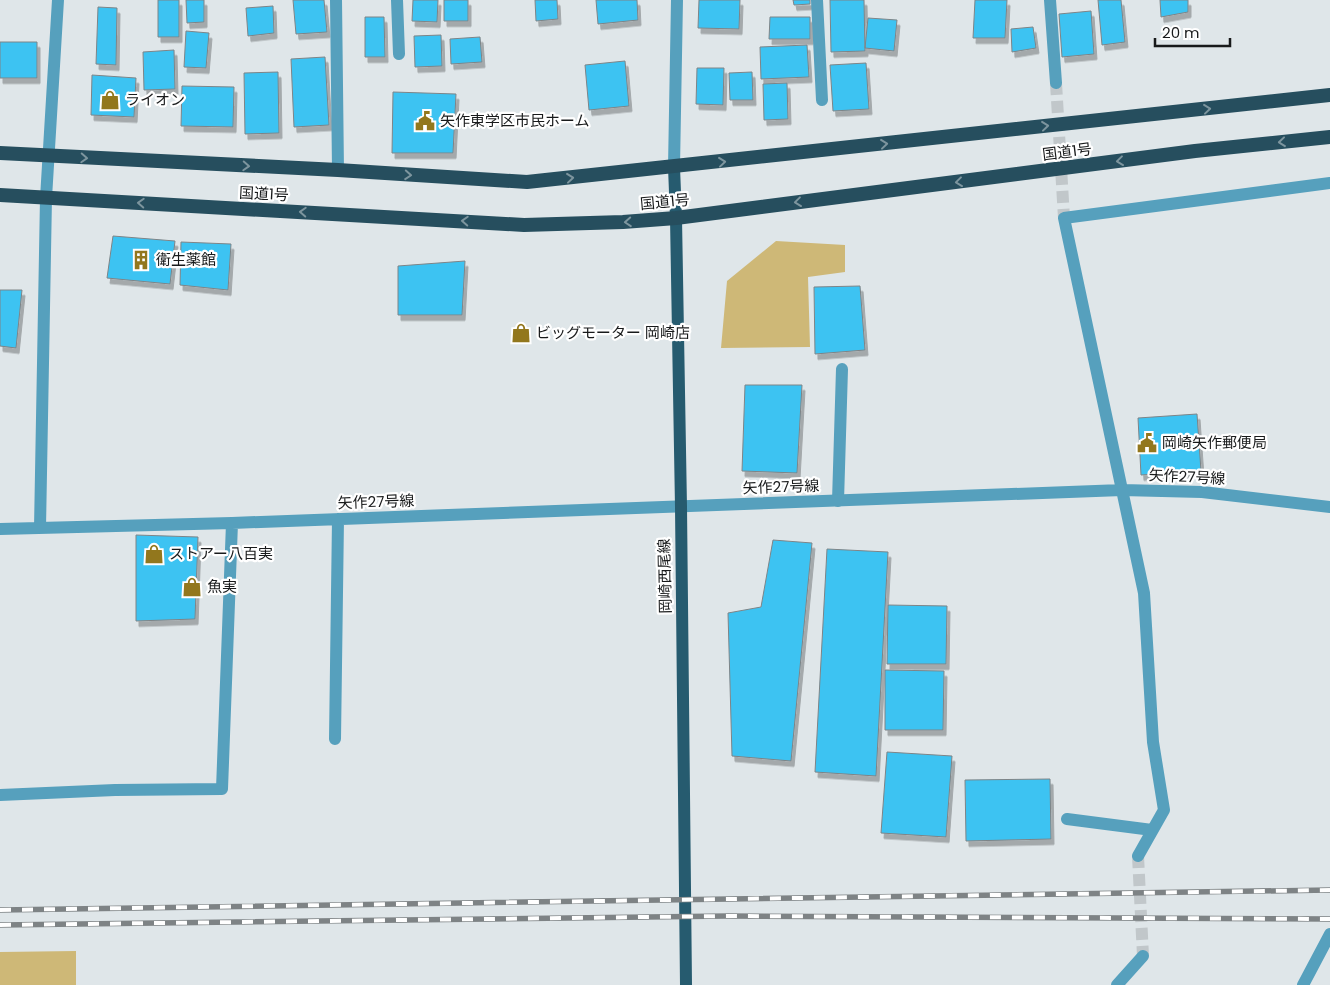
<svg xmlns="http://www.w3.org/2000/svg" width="1330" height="985" viewBox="0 0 1330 985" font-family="Poppins,'Noto Sans JP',sans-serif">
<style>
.green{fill:#ceb877}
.building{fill:#3dc3f2;stroke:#7e8487;filter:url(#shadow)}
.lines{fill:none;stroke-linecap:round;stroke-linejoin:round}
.minor-tunnel{stroke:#c1c7ca;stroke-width:12;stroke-dasharray:12 6;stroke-linecap:butt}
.service{stroke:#56a0bd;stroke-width:12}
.minor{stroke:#56a0bd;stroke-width:12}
.tertiary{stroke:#56a0bd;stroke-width:12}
.primary{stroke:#265b6f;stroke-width:12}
.trunk{stroke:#264e5e;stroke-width:14}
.rail-casing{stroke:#7e8385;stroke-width:5.5}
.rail{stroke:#fff;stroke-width:4;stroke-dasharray:11;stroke-linecap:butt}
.oneway{stroke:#7d959e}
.labels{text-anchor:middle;stroke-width:4.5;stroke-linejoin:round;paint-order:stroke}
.poi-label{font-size:15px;fill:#181a1b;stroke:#fff;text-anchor:start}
.street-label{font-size:15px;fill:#181a1b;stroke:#fff}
</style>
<defs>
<filter id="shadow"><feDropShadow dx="3" dy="5.5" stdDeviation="0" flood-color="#0004"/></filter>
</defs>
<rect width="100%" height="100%" fill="#dfe6e9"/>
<path class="green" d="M 776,241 L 845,245 L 845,272 L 808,277 L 810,347 L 721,348 L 727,281 Z
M 76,951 L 76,985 L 0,985 L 0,952 Z"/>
<path class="building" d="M 158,0 L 179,0 L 179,37 L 158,37 Z
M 186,0 L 204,0 L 204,22 L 187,23 Z
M 293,0 L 324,0 L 327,32 L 296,34 Z
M 413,0 L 438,0 L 437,22 L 412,21 Z
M 444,0 L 468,0 L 468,21 L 444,21 Z
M 535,0 L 557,0 L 558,19 L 536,21 Z
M 596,0 L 637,0 L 638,20 L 598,24 Z
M 699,0 L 740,0 L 739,29 L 698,28 Z
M 793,0 L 810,0 L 810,4 L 794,5 Z
M 830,0 L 864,0 L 865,51 L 831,52 Z
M 975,0 L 1007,0 L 1005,38 L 973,38 Z
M 1098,0 L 1121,0 L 1125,42 L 1102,45 Z
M 1160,0 L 1188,0 L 1188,12 L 1161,17 Z
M 273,6 L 274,33 L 248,36 L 246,8 Z
M 98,7 L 117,8 L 116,65 L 96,64 Z
M 1091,11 L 1094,54 L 1062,57 L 1059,14 Z
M 365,17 L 384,17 L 385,57 L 365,57 Z
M 770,17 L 810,17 L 810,39 L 769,39 Z
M 868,18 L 897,20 L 894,51 L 865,48 Z
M 1033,27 L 1036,48 L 1012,52 L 1011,29 Z
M 186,31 L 209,33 L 206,68 L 184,67 Z
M 441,35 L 442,66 L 415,67 L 414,36 Z
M 480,37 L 482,62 L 451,64 L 450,39 Z
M 0,42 L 37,42 L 37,78 L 0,78 Z
M 807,45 L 809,77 L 761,79 L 760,47 Z
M 174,50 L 175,89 L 144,90 L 143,52 Z
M 325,57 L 329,125 L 294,127 L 291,59 Z
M 625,61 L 629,106 L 589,110 L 585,65 Z
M 866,63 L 869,109 L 833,111 L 830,65 Z
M 697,68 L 724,68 L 723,105 L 696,104 Z
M 278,72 L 279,133 L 245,134 L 244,73 Z
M 752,72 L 753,100 L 730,100 L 729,73 Z
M 92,75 L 136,78 L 134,117 L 91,115 Z
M 787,83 L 788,119 L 764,120 L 763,84 Z
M 182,86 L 234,87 L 233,127 L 181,126 Z
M 393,92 L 456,94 L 453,153 L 392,153 Z
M 113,236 L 175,241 L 170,284 L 107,278 Z
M 181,242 L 231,244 L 228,290 L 180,285 Z
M 465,261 L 462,315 L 398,315 L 398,266 Z
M 860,286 L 865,350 L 815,354 L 814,287 Z
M 0,290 L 22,290 L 16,348 L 0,346 Z
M 745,385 L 802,385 L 797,473 L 742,471 Z
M 1197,414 L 1201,471 L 1141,475 L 1138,418 Z
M 136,535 L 198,537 L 195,619 L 136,621 Z
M 773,540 L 812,543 L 791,761 L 732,756 L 728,613 L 761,607 Z
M 827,549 L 888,552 L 876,776 L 815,772 Z
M 888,605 L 947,606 L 946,664 L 887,664 Z
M 885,670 L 944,671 L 943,730 L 885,730 Z
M 887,752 L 952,756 L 946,837 L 881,833 Z
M 1050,779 L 1051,839 L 966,841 L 965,780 Z"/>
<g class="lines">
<path class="minor-tunnel" d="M 1056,83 L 1064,218
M 1138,856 L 1143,956"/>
<path class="service" d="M 838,501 L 842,369"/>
<path class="minor" d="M 336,0 L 338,170
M 397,0 L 399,54
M 817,0 L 822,100
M 1050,0 L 1056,83
M 40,528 L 46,198 L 58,0
M 0,529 L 232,523 L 1122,490 L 1202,492 L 1330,507
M 335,739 L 338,519
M 0,795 L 115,790 L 222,789 L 232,523
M 1067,819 L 1152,830
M 1138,856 L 1164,810 L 1153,742 L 1144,593 L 1064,218 L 1330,183
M 1117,985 L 1143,956
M 1303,985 L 1330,934"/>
<path class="tertiary" d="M 674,167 L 677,0"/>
<path class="primary" d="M 674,167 L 676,218 L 681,507 L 686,985"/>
<path class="trunk" d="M 0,153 L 338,170 L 527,182 L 1330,95
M 0,195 L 524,225 L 623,222 L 676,218 L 1195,151 L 1330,137"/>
<defs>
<path id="rail" d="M 0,910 L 1330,890
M 0,925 L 728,916 L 1330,919"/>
</defs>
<use href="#rail" class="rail-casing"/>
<use href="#rail" class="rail"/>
</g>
<defs><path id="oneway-chevron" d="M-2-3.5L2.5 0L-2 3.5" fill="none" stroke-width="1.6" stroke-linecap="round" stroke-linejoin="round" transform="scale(1.25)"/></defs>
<g class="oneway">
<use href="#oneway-chevron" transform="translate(1207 109) rotate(-6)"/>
<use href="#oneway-chevron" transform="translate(1045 126) rotate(-6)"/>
<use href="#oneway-chevron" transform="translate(1282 142) rotate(174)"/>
<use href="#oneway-chevron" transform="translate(884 144) rotate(-6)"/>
<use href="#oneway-chevron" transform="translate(84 158) rotate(3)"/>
<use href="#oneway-chevron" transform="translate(1120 161) rotate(173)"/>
<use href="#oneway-chevron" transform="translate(722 162) rotate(-6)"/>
<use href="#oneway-chevron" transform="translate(246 166) rotate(3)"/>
<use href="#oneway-chevron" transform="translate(408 175) rotate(4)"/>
<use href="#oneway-chevron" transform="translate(570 178) rotate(-6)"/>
<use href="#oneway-chevron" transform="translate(959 182) rotate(173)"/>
<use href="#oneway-chevron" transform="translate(798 202) rotate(173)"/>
<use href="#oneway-chevron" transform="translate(141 203) rotate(-177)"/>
<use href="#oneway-chevron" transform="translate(303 212) rotate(-177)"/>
<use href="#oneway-chevron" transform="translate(465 221) rotate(-177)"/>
<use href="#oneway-chevron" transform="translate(628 222) rotate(176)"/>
</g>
<defs>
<symbol id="shop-bare" viewBox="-9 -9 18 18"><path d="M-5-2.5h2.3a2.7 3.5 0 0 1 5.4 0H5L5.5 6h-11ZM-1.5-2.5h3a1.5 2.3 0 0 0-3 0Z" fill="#92771d" stroke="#fff" stroke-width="2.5" paint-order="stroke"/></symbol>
<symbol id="civic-bare" viewBox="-9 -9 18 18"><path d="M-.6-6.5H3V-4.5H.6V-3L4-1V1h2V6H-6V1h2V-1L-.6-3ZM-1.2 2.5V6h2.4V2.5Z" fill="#92771d" stroke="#fff" stroke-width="2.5" paint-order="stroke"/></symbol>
<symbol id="building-bare" viewBox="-9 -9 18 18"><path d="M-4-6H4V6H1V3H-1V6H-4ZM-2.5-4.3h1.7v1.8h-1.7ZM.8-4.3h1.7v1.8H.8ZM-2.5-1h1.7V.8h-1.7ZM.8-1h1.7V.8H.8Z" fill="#92771d" stroke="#fff" stroke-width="2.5" paint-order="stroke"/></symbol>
</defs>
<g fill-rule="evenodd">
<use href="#shop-bare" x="96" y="86" width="28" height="28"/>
<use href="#civic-bare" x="411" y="107" width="28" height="28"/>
<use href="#building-bare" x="127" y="246" width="28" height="28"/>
<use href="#shop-bare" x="507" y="319" width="28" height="28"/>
<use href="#civic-bare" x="1133" y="429" width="28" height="28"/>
<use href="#shop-bare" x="140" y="540" width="28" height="28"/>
<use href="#shop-bare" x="178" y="573" width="28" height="28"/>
</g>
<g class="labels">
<g class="poi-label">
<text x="125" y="105">ライオン</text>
<text x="440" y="126">矢作東学区市民ホーム</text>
<text x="156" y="265">衛生薬館</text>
<text x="536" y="338">ビッグモーター 岡崎店</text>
<text x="1162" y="448">岡崎矢作郵便局</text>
<text x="169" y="559">ストアー八百実</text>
<text x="207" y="592">魚実</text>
</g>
<g class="street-label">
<text transform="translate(1067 152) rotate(-7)" y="5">国道1号</text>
<text transform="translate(264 194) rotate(3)" y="5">国道1号</text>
<text transform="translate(665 202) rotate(-5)" y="5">国道1号</text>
<text transform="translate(1187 477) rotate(3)" y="5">矢作27号線</text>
<text transform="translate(781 487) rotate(-2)" y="5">矢作27号線</text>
<text transform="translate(376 502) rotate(-2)" y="5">矢作27号線</text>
<text transform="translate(665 576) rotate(-91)" y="5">岡崎西尾線</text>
</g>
</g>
<path d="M1155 38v8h75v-8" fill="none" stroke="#181a1b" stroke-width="2.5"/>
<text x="1162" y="38" font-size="15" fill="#181a1b" stroke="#ffffff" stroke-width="4" paint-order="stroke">20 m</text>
</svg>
